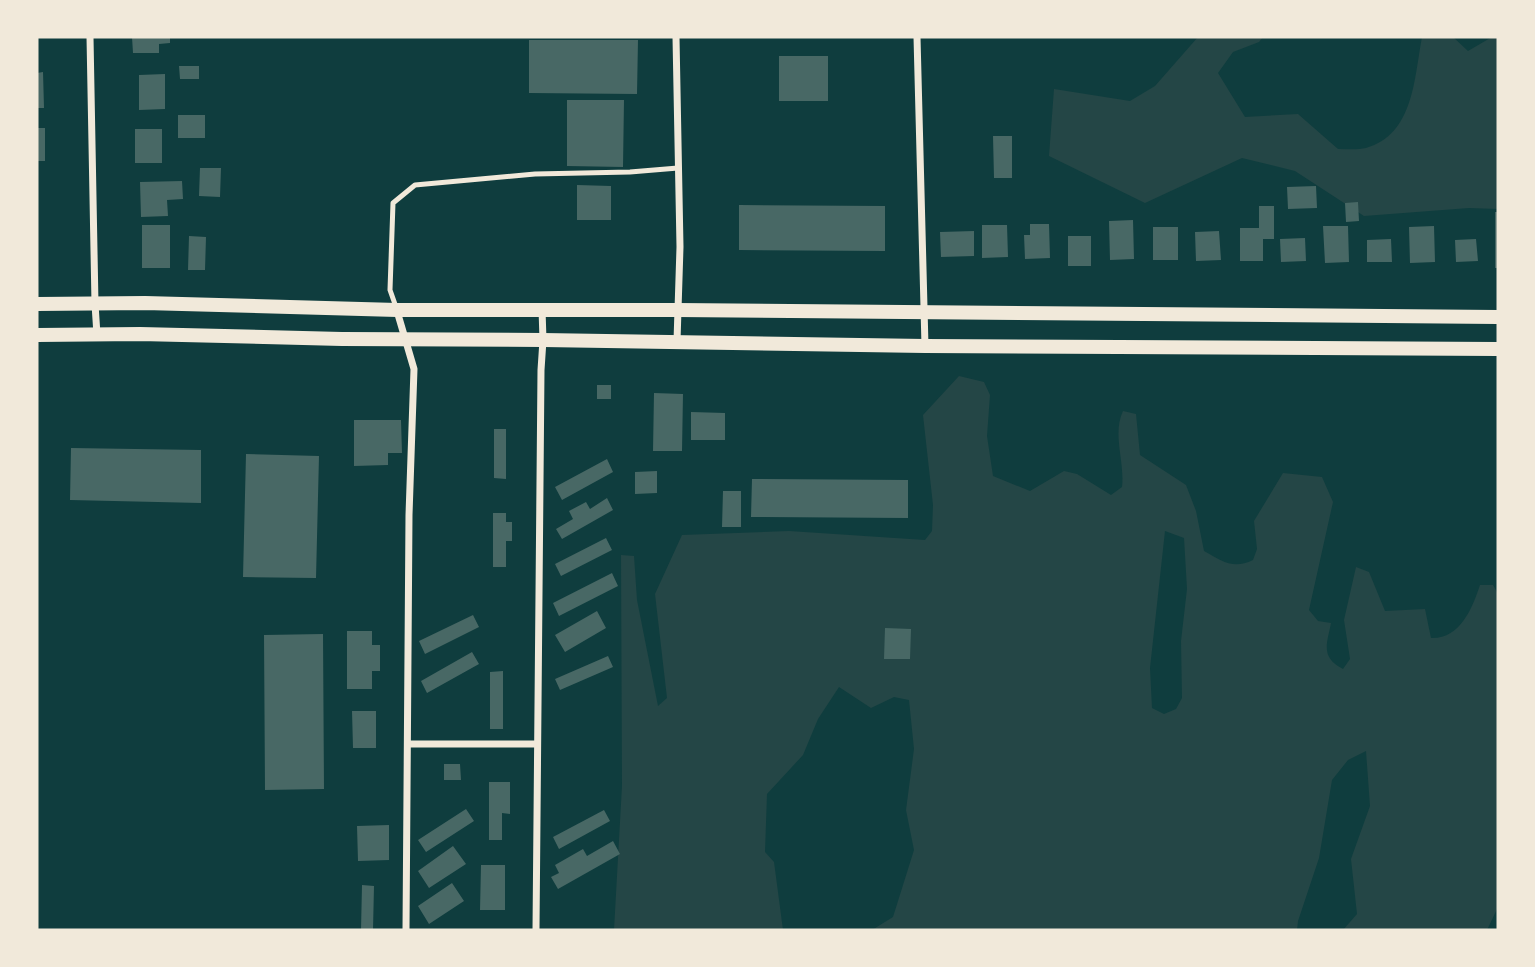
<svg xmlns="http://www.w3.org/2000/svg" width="1535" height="967" viewBox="0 0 1535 967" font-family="'Varela Round',sans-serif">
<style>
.green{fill:#244646;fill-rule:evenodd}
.building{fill:#486865}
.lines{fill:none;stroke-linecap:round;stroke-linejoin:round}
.service{stroke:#f1e9da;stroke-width:5}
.minor{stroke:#f1e9da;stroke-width:7}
.secondary{stroke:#f1e9da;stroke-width:14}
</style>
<rect width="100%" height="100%" fill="#0f3d3e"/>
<path class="green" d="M 1198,37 L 1263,37 L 1259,42 L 1233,52 L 1218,73 L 1245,117 L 1298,114 L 1338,149 C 1347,149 1358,150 1366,148 C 1414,134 1414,79 1422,37 L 1453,37 L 1468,51 L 1492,37 L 1498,37 L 1498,209 L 1469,208 L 1364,216 L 1295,171 L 1242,158 L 1145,203 L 1049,156 L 1054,89 L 1130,101 L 1155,86 Z
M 959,376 L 984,382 L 990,395 L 987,436 L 993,476 L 1030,491 L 1064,471 L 1077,474 L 1111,495 L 1122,487 C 1125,462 1112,434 1123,411 L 1136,414 L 1140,455 L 1186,485 L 1196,511 L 1204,551 C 1222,561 1233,570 1253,560 L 1257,549 L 1254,521 L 1283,473 L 1322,477 L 1333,502 L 1309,610 L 1318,621 L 1331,623 C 1327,644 1320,657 1343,669 L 1350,659 L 1344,620 L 1356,567 L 1369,572 L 1385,611 L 1425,609 L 1431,638 C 1460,639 1472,609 1480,585 L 1493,585 L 1498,594 L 1498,907 L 1487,930 L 1343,930 L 1357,914 L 1351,859 L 1370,806 L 1366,751 L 1348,760 L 1332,780 L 1319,858 L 1298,921 L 1297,930 L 872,930 L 893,917 L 914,850 L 906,810 L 914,749 L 909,700 L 894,697 L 871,708 L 839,687 L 818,719 L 803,755 L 767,794 L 765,852 L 774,862 L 783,930 L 614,930 L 622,786 L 621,555 L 634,556 L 637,600 L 658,706 L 667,698 L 655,594 L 682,535 L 789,531 L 925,540 L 932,531 L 933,505 L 923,415 ZM 1165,531 L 1184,538 L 1187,589 L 1181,641 L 1182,698 L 1176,709 L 1164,714 L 1152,708 L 1150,668 Z"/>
<path class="building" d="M 132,37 L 170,37 L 170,43 L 159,44 L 159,53 L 133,53 Z
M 529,40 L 638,40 L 637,94 L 529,93 Z
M 779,56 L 828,56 L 828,101 L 779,101 Z
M 179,66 L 199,66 L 199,79 L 180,79 Z
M 43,72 L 44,108 L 37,108 L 37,73 Z
M 165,74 L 165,109 L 139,110 L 139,75 Z
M 567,100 L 624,100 L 623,167 L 567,166 Z
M 178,115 L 205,115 L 205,138 L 178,138 Z
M 37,128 L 45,128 L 45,161 L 37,161 Z
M 135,129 L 162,129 L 162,163 L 135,163 Z
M 993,136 L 1012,136 L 1012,178 L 994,178 Z
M 200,168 L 221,168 L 220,197 L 199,196 Z
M 182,181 L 183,199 L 167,200 L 168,216 L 141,217 L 140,182 Z
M 577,185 L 611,186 L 611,220 L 577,220 Z
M 1316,186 L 1317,208 L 1288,209 L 1287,187 Z
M 1358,202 L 1359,221 L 1346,222 L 1345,203 Z
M 739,205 L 885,206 L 885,251 L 739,250 Z
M 1259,206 L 1274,206 L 1274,239 L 1263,239 L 1263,261 L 1240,261 L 1240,228 L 1259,228 Z
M 1495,212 L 1498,212 L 1498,268 L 1495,268 Z
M 1133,220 L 1134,259 L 1110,260 L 1109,221 Z
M 1030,224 L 1049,224 L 1050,258 L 1025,259 L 1024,235 L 1030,235 Z
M 142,225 L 170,225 L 170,268 L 142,268 Z
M 982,225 L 1007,225 L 1008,257 L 982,258 Z
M 1323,226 L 1348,226 L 1349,262 L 1325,263 Z
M 1434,226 L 1435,262 L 1410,263 L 1409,227 Z
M 1153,227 L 1178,227 L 1178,260 L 1153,260 Z
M 974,231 L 974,256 L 941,257 L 940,232 Z
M 1219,231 L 1221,260 L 1196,261 L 1195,232 Z
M 189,236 L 206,237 L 205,270 L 188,270 Z
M 1068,236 L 1091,236 L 1091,266 L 1068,266 Z
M 1305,238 L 1306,261 L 1281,262 L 1280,239 Z
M 1391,239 L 1392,262 L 1367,262 L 1367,240 Z
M 1476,239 L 1478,261 L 1456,262 L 1455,240 Z
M 597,385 L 611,385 L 611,399 L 597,399 Z
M 654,393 L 683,394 L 682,451 L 653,451 Z
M 691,412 L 725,413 L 725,440 L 691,440 Z
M 354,420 L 401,420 L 402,453 L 388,453 L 388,465 L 354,466 Z
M 494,429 L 506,429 L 506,479 L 494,478 Z
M 71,448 L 201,450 L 201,503 L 70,500 Z
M 246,454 L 319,456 L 316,578 L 243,577 Z
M 607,459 L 613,472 L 562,500 L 555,487 Z
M 657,471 L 657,493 L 635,494 L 635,472 Z
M 752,479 L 908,480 L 908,518 L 751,517 Z
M 723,491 L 741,491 L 741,527 L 722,527 Z
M 607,498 L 613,510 L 562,539 L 556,529 L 573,519 L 569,511 L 586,502 L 590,509 Z
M 493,513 L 506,513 L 506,522 L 512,522 L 512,541 L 506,541 L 506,567 L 493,567 Z
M 606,538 L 612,550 L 561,576 L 555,564 Z
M 612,573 L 618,586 L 559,616 L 553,603 Z
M 597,611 L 606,628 L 565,652 L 555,635 Z
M 473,615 L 479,627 L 425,654 L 419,641 Z
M 885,628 L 911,629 L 910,659 L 884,659 Z
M 347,631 L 372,631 L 372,645 L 380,645 L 380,671 L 372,671 L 372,689 L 347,689 Z
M 323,634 L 324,789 L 265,790 L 264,635 Z
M 472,652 L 479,664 L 427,693 L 421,681 Z
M 608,656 L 613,667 L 560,690 L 555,679 Z
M 503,671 L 503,729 L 490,729 L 490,672 Z
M 352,711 L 376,711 L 376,748 L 353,748 Z
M 444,764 L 460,764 L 461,780 L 444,780 Z
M 489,782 L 510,782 L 510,814 L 502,813 L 502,840 L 489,840 Z
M 466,809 L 474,821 L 426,852 L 418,840 Z
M 604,810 L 610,821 L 559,849 L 553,837 Z
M 389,825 L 389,860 L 358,861 L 357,826 Z
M 613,841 L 620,854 L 558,889 L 551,877 L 559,873 L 555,865 L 583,849 L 587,856 Z
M 453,846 L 466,864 L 429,888 L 418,871 Z
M 481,865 L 505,865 L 505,910 L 480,910 Z
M 452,883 L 464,901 L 429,924 L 418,906 Z
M 362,885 L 374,886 L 373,930 L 361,930 Z"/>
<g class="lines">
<path class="service" d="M 396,307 L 390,290 L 393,203 L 415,185 L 535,174 L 630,172 L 678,168"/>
<path class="minor" d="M 90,37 L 95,304 L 97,335
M 676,37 L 680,247 L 677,341
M 917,37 L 925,346
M 397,311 L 414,369 L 409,515 L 406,930
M 409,744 L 537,744
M 536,930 L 541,370 L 543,340 L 542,309"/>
<path class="secondary" d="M 37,304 L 145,303 L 397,310 L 677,310 L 1498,317
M 37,335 L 140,334 L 342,339 L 543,340 L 925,346 L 1498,349"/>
</g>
<rect width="1535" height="967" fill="none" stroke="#f1e9da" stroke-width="77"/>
</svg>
